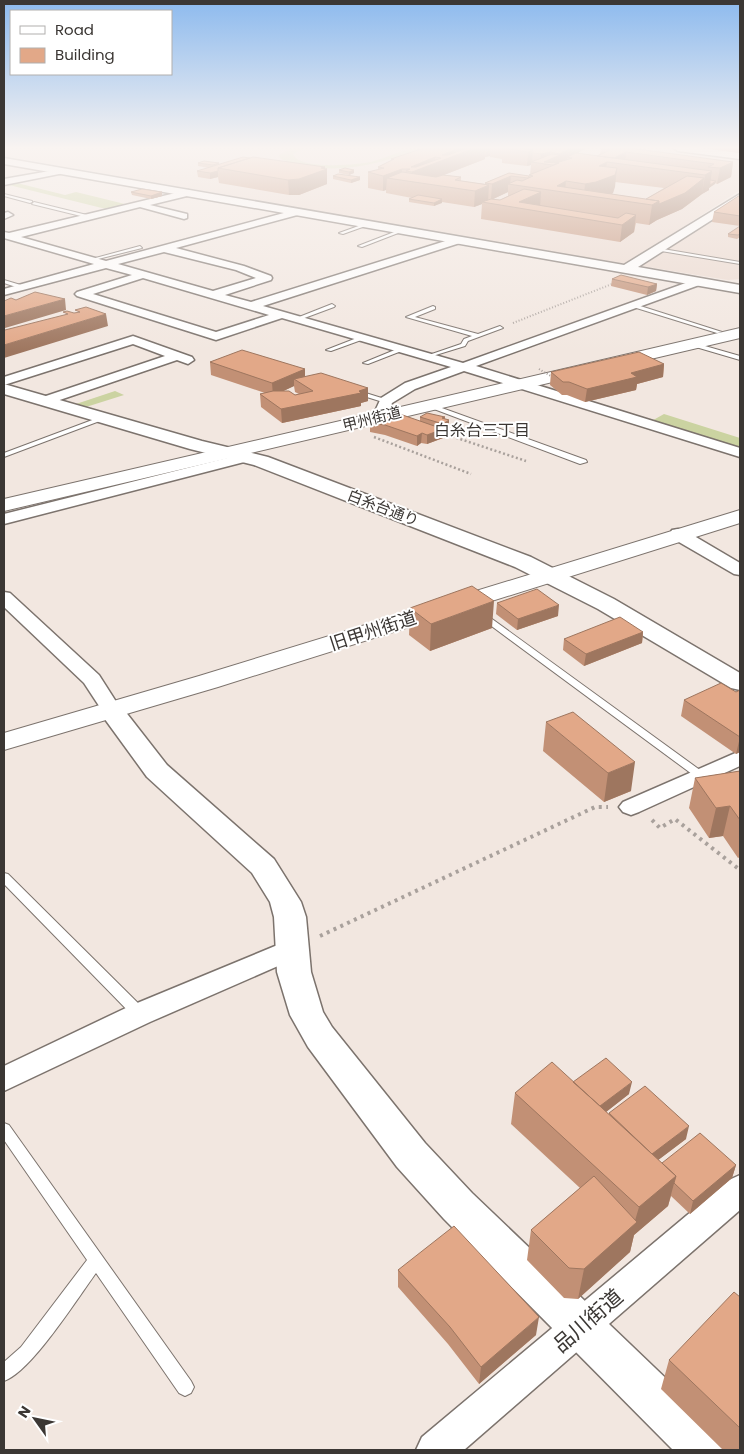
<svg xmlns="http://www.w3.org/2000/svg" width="744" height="1454" viewBox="0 0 744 1454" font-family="Poppins,'Noto Sans JP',sans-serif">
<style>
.built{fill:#ebd9cf}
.green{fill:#cbd3a1}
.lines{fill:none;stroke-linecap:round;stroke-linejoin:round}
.service-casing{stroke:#7c736d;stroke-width:2}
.minor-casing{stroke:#7c736d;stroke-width:3}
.tertiary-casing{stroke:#7c736d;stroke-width:3}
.secondary-casing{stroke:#7c736d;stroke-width:2}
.trunk-casing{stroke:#7c736d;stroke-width:2}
.path-far2{stroke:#a9a19c;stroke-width:2;stroke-dasharray:1 2;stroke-linecap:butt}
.path-far1{stroke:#a9a19c;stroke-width:2.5;stroke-dasharray:2 2.5;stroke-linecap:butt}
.path{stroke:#a9a19c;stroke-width:4;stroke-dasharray:3 4.5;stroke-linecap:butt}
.service{fill:#fff;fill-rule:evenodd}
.minor{fill:#fff;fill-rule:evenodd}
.tertiary{fill:#fff;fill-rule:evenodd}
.secondary{fill:#fff;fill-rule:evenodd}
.trunk{fill:#fff;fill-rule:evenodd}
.path-bridge{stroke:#a9a19c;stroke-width:2;stroke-dasharray:1 2;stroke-linecap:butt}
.wall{fill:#c29075;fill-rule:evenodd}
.shaded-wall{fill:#9e765f}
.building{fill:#e2a888;stroke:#9e765f;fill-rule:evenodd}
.labels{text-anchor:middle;stroke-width:4;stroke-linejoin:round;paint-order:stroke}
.far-street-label{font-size:15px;fill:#3b3734;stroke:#fff}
.far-neighbourhood-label{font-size:16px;fill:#3b3734;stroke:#fff}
.street-label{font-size:18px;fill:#3b3734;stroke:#fff}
.near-street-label{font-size:21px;fill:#3b3734;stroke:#fff}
</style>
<rect width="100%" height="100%" fill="#f2e7e0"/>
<path class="built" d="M 4,148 L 651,148 L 740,160 L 740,190 L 625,265 L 4,156 Z
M 740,203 L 740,279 L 728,280 L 642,266 Z"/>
<path class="green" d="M 290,148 L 305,148 L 293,154 C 298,170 357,165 371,162 C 389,157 404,148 423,148 C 384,162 344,175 302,165 C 294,164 286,163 280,158 L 279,155 Z
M 13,182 L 65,195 L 76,192 L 129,205 L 110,210 L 5,184 Z
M 115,391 L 124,395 L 86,407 L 76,404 Z
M 664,414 L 740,438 L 740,452 L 648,423 Z"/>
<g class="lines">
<defs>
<path id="service" d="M 4,194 L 32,201 L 32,202 L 30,203 L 4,196 Z
M 34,202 L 91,216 L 91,217 L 89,218 L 32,204 Z
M 367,223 L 371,224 L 343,234 L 339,233 Z
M 402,229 L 406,230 L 362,247 L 358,246 Z
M 140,246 L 142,248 L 90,261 L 88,260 Z
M 657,248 L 740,262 L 740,264 L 655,250 Z
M 4,280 L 24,286 L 25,287 L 22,289 L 4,283 Z
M 332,304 L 335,306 L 334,307 L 299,320 L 294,319 Z
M 630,304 L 634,304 L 722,332 L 717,333 L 630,306 Z
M 433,306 L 435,307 L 435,309 L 415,317 L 478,334 L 500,326 L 503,328 L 468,341 L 465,346 L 426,358 L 426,356 L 461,344 L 464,339 L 472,336 L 406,317 Z
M 362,336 L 364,337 L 364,339 L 331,351 L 326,350 Z
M 691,342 L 740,356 L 740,360 L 689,345 L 688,344 Z
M 402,347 L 405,349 L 404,350 L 368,364 L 363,363 Z
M 356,390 L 388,400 L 389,401 L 386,403 L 354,393 L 353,392 Z
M 428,403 L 586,460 L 587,462 L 580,464 L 426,406 L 425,405 Z
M 103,416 L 106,418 L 105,419 L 4,457 L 4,453 Z
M 481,611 L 704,773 L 705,775 L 704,777 L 696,777 L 478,616 L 477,614 Z
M 4,873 L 8,874 L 145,1010 L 147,1014 L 145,1018 L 140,1019 L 135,1018 L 4,884 Z
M 4,1123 L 9,1125 L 191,1381 L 194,1387 L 191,1393 L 185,1396 L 179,1393 L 96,1273 C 77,1299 31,1372 4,1381 L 4,1362 L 21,1347 L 87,1260 L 4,1140 Z"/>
<path id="minor" d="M 61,169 L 64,169 L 64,173 L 4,185 L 4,179 Z
M 188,190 L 191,191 L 191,195 L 150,205 L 187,214 L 187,218 L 184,219 L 140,207 L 21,237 L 106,261 L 295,210 L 301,210 L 301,214 L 176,248 L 244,266 L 271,276 L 272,278 L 271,280 L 225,295 L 251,302 L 455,238 L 463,238 L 463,242 L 263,306 L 463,363 L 694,280 L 702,280 L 703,282 L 702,284 L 476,366 L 740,448 L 740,457 L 464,371 L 415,389 L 392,403 L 388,412 L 378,412 L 376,409 L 381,398 L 405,383 L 451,367 L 282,318 L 216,340 L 77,296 L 75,294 L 77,292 L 132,275 L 106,268 L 4,295 L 4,289 L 94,264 L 4,238 L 4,232 L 9,233 ZM 164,252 L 236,270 L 256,278 L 213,291 L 118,264 ZM 143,278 L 269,315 L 216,332 L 93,294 Z
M 8,212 L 13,215 L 4,219 L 4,213 Z
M 133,336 L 192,357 L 194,360 L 188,364 L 177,360 L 45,405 L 40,404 L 38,401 L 40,398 L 165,356 L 133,344 L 4,385 L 4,377 Z
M 247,453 L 252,454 L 254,457 L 252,460 L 4,524 L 4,514 Z
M 678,529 L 684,530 L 740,563 L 740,575 L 734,574 L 672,538 L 670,534 L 672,530 Z
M 4,592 L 10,593 L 99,675 L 122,711 L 119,715 L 112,717 L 105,715 L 84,683 L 4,607 Z
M 740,751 L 740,766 L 639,812 L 631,815 L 623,812 L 619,807 L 623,802 Z
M 292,939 L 301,942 L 305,949 L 301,956 L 150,1022 L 4,1091 L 4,1066 L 130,1006 Z
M 740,1175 L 740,1210 L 464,1450 L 416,1450 L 422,1437 L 729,1180 Z"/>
<path id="tertiary" d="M 673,148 L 703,148 L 740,153 L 740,159 L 678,151 Z
M 4,158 L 624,265 L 740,194 L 740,202 L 638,267 L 740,285 L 740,293 L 4,164 Z
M 4,384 L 202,441 L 268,457 L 531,557 L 614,599 L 740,673 L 740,690 L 731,688 L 598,609 L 515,567 L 254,465 L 190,449 L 4,394 Z
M 112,703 L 121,706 L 167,765 L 274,859 L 301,902 L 306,917 L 311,972 L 323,1012 L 332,1027 L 425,1143 L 472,1193 L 723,1433 L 729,1450 L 673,1450 L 444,1219 L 397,1167 L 308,1047 L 290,1015 L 277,972 L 274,917 L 270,902 L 252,873 L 147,777 L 99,711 L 103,706 Z"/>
<path id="secondary" d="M 740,510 L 740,523 L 218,687 L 4,750 L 4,733 L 199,676 Z"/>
<path id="trunk" d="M 740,328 L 740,338 L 4,511 L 4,499 Z"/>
</defs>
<use href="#service" class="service-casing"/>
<use href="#minor" class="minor-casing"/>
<use href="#tertiary" class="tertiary-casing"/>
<use href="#secondary" class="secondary-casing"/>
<use href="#trunk" class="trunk-casing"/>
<path class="path-far2" d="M 513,323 L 612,284"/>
<path class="path-far1" d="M 439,432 L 526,461
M 374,437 L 471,474"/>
<path class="path" d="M 652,820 L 660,828 L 675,819 L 740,870
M 320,936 L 595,807 L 608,807"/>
<use href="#service" class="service"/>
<use href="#minor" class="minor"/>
<use href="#tertiary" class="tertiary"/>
<use href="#secondary" class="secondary"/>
<use href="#trunk" class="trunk"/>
<path class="path-bridge" d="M 539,369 L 554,378"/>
</g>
<path class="wall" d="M 424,148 L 587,148 L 579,152 L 579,153 L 597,156 L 600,154 L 601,149 L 733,162 L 731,177 L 717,184 L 715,183 L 709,188 L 709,190 L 702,194 L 682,209 L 657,220 L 649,225 L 636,223 L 634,232 L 620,242 L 481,219 L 482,204 L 474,207 L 442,202 L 434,206 L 409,202 L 409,199 L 412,198 L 386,193 L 386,190 L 383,191 L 368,188 L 368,172 L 378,170 L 378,167 L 391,161 L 391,159 ZM 490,156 L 490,157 L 502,159 L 502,163 L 527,166 L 531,165 L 530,175 L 529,176 L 509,173 L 485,183 L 485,184 L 461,181 L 461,177 L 444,175 L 485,159 L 485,157 ZM 615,182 L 664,188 L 646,199 L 612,194 L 613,193 ZM 508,192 L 508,196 L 500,200 L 493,199 Z
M 710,148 L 740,148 L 740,153 L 710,149 Z
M 198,163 L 219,163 L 219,164 L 325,167 L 327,184 L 299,195 L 289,195 L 219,183 L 218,177 L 210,179 L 198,177 L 197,171 L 209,168 L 198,166 Z
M 339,170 L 354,170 L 354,173 L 349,175 L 339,173 Z
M 333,176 L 360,177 L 360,180 L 351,183 L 333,179 Z
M 131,192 L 162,192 L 162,196 L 151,199 L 132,195 Z
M 740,195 L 740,237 L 737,239 L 728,237 L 728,234 L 740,226 L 712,222 L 714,212 Z
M 612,279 L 657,284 L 656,291 L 647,295 L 611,286 Z
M 210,362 L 305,369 L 305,377 L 368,388 L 368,401 L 361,403 L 361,406 L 282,423 L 261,407 L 260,394 L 265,393 L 211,375 ZM 294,386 L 295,392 L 299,394 L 295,395 L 283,391 Z
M 664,364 L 663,377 L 637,384 L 636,390 L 585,402 L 567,395 L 562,395 L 550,385 L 551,372 Z
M 420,417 L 445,417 L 445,419 L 449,425 L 443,429 L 443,438 L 427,444 L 421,443 L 417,446 L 385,435 L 370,432 L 370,423 L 420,421 Z
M 497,603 L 558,616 L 517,630 L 496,614 Z
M 410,608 L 492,628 L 430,651 L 409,635 Z
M 643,632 L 642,643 L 584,666 L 563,650 L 564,639 Z
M 740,690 L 740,752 L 736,754 L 681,716 L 684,700 L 736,692 Z
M 546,722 L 631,791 L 604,802 L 543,751 Z
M 740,771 L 740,857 L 738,858 L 723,836 L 709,838 L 689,808 L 695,778 Z
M 573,1082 L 629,1094 L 606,1112 L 609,1114 L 609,1113 L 686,1139 L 658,1160 L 662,1163 L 736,1165 L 732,1178 L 690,1214 L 671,1196 L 668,1206 L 634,1235 L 630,1252 L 578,1299 L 564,1298 L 527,1260 L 531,1230 L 580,1188 L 511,1124 L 515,1093 Z
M 398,1270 L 536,1335 L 479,1384 L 448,1344 L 398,1287 Z
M 740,1297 L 740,1450 L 723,1450 L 661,1389 L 669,1360 Z"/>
<path class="shaded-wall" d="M 459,148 L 464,148 L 464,153 L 475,148 L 485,148 L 485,159 L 423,183 L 412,182 L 412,172 L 411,167 L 435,157 L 435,164 L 442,155 Z
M 486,148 L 490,148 L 490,156 L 485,157 Z
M 571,148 L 587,148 L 579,152 L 579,155 L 572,158 L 567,157 L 567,161 L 559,163 L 556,163 L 556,166 L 541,164 L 541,154 L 550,152 L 550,159 L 559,155 L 559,154 Z
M 533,150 L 532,163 L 531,162 L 531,165 L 527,166 L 528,152 Z
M 626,152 L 625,164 L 609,160 Z
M 607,162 L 605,179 L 617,168 L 615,187 L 613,193 L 603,198 L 584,195 L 585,184 L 599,166 Z
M 733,162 L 731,177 L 717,184 L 720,168 Z
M 325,167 L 325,170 L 327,169 L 327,184 L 299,195 L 289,195 L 288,180 Z
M 402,169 L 402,180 L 387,178 L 386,190 L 383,191 L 383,176 Z
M 354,170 L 354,173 L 349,175 L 349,172 Z
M 218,171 L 218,177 L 210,179 L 210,173 Z
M 712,171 L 710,185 L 716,181 L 715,184 L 709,188 L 709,190 L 702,194 L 705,175 Z
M 511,176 L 510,184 L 508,184 L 508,192 L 491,200 L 492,184 Z
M 360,177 L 360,180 L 351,183 L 351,180 Z
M 704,178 L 702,194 L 682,209 L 657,220 L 649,225 L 652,205 Z
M 566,181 L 565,192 L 557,186 Z
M 489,185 L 488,201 L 482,202 L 482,204 L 474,207 L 475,191 Z
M 162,192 L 162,196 L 151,199 L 151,196 Z
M 541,192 L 540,208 L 519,202 Z
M 442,199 L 442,203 L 434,206 L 434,203 Z
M 636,215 L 634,232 L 620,242 L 622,225 Z
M 657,284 L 656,291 L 647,295 L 648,287 Z
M 65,299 L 66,310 L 5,328 L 4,316 Z
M 106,314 L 108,326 L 4,358 L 4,345 Z
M 664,364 L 663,377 L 637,384 L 636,390 L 585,402 L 587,389 L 631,373 Z
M 305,369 L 305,382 L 294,379 L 294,386 L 273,396 L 272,383 Z
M 368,388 L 368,401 L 361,403 L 361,406 L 282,423 L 281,409 Z
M 449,420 L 449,425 L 443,429 L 443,424 Z
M 443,429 L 443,438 L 427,444 L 427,435 Z
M 422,433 L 421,443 L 417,446 L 417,436 Z
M 494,601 L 492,628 L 430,651 L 431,624 Z
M 559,605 L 558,616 L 517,630 L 518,619 Z
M 643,632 L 642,643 L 584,666 L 586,654 Z
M 740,737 L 740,752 L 736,754 Z
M 635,762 L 631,791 L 604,802 L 608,773 Z
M 730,806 L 723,836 L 709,838 L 716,808 Z
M 632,1082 L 629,1094 L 597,1119 L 599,1107 Z
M 689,1126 L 686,1139 L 649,1167 L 652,1154 Z
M 736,1165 L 732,1178 L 690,1214 L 693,1201 Z
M 676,1176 L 668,1206 L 634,1235 L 630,1252 L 578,1299 L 584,1269 L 634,1224 L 639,1207 Z
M 539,1317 L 536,1335 L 479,1384 L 481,1367 Z"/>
<path class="building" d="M 424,148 L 459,148 L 442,155 L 448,155 L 467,148 L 475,148 L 412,172 L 406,171 L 410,169 L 402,169 L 383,176 L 368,172 L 384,168 L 378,167 L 394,159 L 391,159 ZM 435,157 L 441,158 L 416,167 L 411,167 Z
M 503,148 L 521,148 L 533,150 L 528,152 Z
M 521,148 L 571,148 L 559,154 L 550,152 L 541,154 L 533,153 L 533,150 Z
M 602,148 L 630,148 L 733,162 L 720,168 L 708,167 L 714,164 L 626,152 L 614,158 L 597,156 L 610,150 L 601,149 Z
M 576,153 L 712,171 L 705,175 L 607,162 L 599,166 L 617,168 L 615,175 L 596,182 L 585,184 L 566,181 L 557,186 L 659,201 L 652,205 L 508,184 L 517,180 L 522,181 L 533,176 L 529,175 L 559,163 L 556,163 L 572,158 L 567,157 Z
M 552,154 L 560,155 L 544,162 L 556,163 L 556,164 L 553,165 L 531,162 Z
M 243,157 L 250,158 L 218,168 L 218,171 L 210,173 L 197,171 Z
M 253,157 L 325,167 L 321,168 L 327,169 L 299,179 L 288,180 L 218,168 Z
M 204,161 L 219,163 L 213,165 L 198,163 Z
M 345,168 L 354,170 L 349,172 L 339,170 Z
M 402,172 L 436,177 L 443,175 L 461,177 L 455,180 L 489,185 L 475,191 L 387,178 Z
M 509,173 L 529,176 L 528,178 L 511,176 L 492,184 L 485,183 Z
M 338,174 L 360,177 L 351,180 L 333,176 Z
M 687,176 L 704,178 L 685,193 L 659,204 L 659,201 L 646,199 Z
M 710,180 L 716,181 L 710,185 Z
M 142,189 L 162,192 L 151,196 L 131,192 Z
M 524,189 L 541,192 L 519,202 L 618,218 L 626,213 L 636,215 L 622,225 L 482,202 L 491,199 L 500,200 Z
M 418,195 L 442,199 L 434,203 L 409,199 Z
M 740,195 L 740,216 L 714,212 Z
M 740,226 L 740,234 L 738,235 L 728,234 Z
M 621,275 L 657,284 L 648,287 L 612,279 Z
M 35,292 L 65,299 L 4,316 L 4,301 L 11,298 L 16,300 Z
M 86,307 L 106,314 L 4,345 L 4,330 L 5,330 L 68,314 L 63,312 L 67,311 L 74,313 L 80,312 L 75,310 Z
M 242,350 L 305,369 L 272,383 L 210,362 Z
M 639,352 L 664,364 L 631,373 L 637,377 L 587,389 L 569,382 L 563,382 L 551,372 Z
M 321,373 L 368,388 L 359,391 L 361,393 L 281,409 L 260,394 L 273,391 L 289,391 L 295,395 L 313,391 L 294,379 Z
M 394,412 L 443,429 L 427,435 L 422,433 L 417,436 L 385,425 L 370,423 Z
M 427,413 L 445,417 L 442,418 L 449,420 L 443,424 L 420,417 Z
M 472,586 L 494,601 L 431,624 L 410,608 Z
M 537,589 L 559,605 L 518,619 L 497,603 Z
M 620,617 L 643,632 L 586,654 L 564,639 Z
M 721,683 L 736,692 L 740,690 L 740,737 L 684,700 Z
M 573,712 L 635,762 L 608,773 L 546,722 Z
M 740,771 L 740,820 L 730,806 L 716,808 L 695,778 Z
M 606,1058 L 632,1082 L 600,1106 L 573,1082 Z
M 552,1062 L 676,1176 L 639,1207 L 515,1093 Z
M 645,1086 L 689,1126 L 652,1154 L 609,1113 Z
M 700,1133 L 736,1165 L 693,1201 L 674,1183 L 676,1176 L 662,1163 Z
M 594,1176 L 637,1222 L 584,1269 L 569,1268 L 531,1230 Z
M 454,1226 L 539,1317 L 481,1367 L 450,1327 L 398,1270 Z
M 734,1292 L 740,1297 L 740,1428 L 669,1360 Z"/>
<linearGradient id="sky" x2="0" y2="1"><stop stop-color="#8dbaee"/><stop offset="0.42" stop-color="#f9f4f1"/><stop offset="1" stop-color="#f9f4f1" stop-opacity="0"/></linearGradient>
<rect width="744" height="352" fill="url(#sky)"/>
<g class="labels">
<g class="far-street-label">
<text transform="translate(372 419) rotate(-14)" y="5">甲州街道</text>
<text transform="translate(383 508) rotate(21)" y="5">白糸台通り</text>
</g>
<g class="far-neighbourhood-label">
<text x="482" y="436">白糸台三丁目</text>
</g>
<g class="street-label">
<text transform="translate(373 631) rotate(-18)" y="6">旧甲州街道</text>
</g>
<g class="near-street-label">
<text transform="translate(588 1321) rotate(-41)" y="7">品川街道</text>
</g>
</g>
<rect width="744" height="1454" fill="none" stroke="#3b3734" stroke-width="10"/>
<rect x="10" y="10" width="162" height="65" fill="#ffffff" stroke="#b1afae"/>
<rect x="20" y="26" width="25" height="8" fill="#ffffff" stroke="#b1afae"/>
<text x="55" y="35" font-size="15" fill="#3b3734">Road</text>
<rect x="20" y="48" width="25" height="15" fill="#e2a888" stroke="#b1afae"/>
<text x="55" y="60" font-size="15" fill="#3b3734">Building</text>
<g transform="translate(35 1419) rotate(303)" stroke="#ffffff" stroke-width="4" paint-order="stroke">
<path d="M0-4L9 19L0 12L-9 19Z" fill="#3b3734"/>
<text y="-8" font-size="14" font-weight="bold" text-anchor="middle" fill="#3b3734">N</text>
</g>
</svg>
